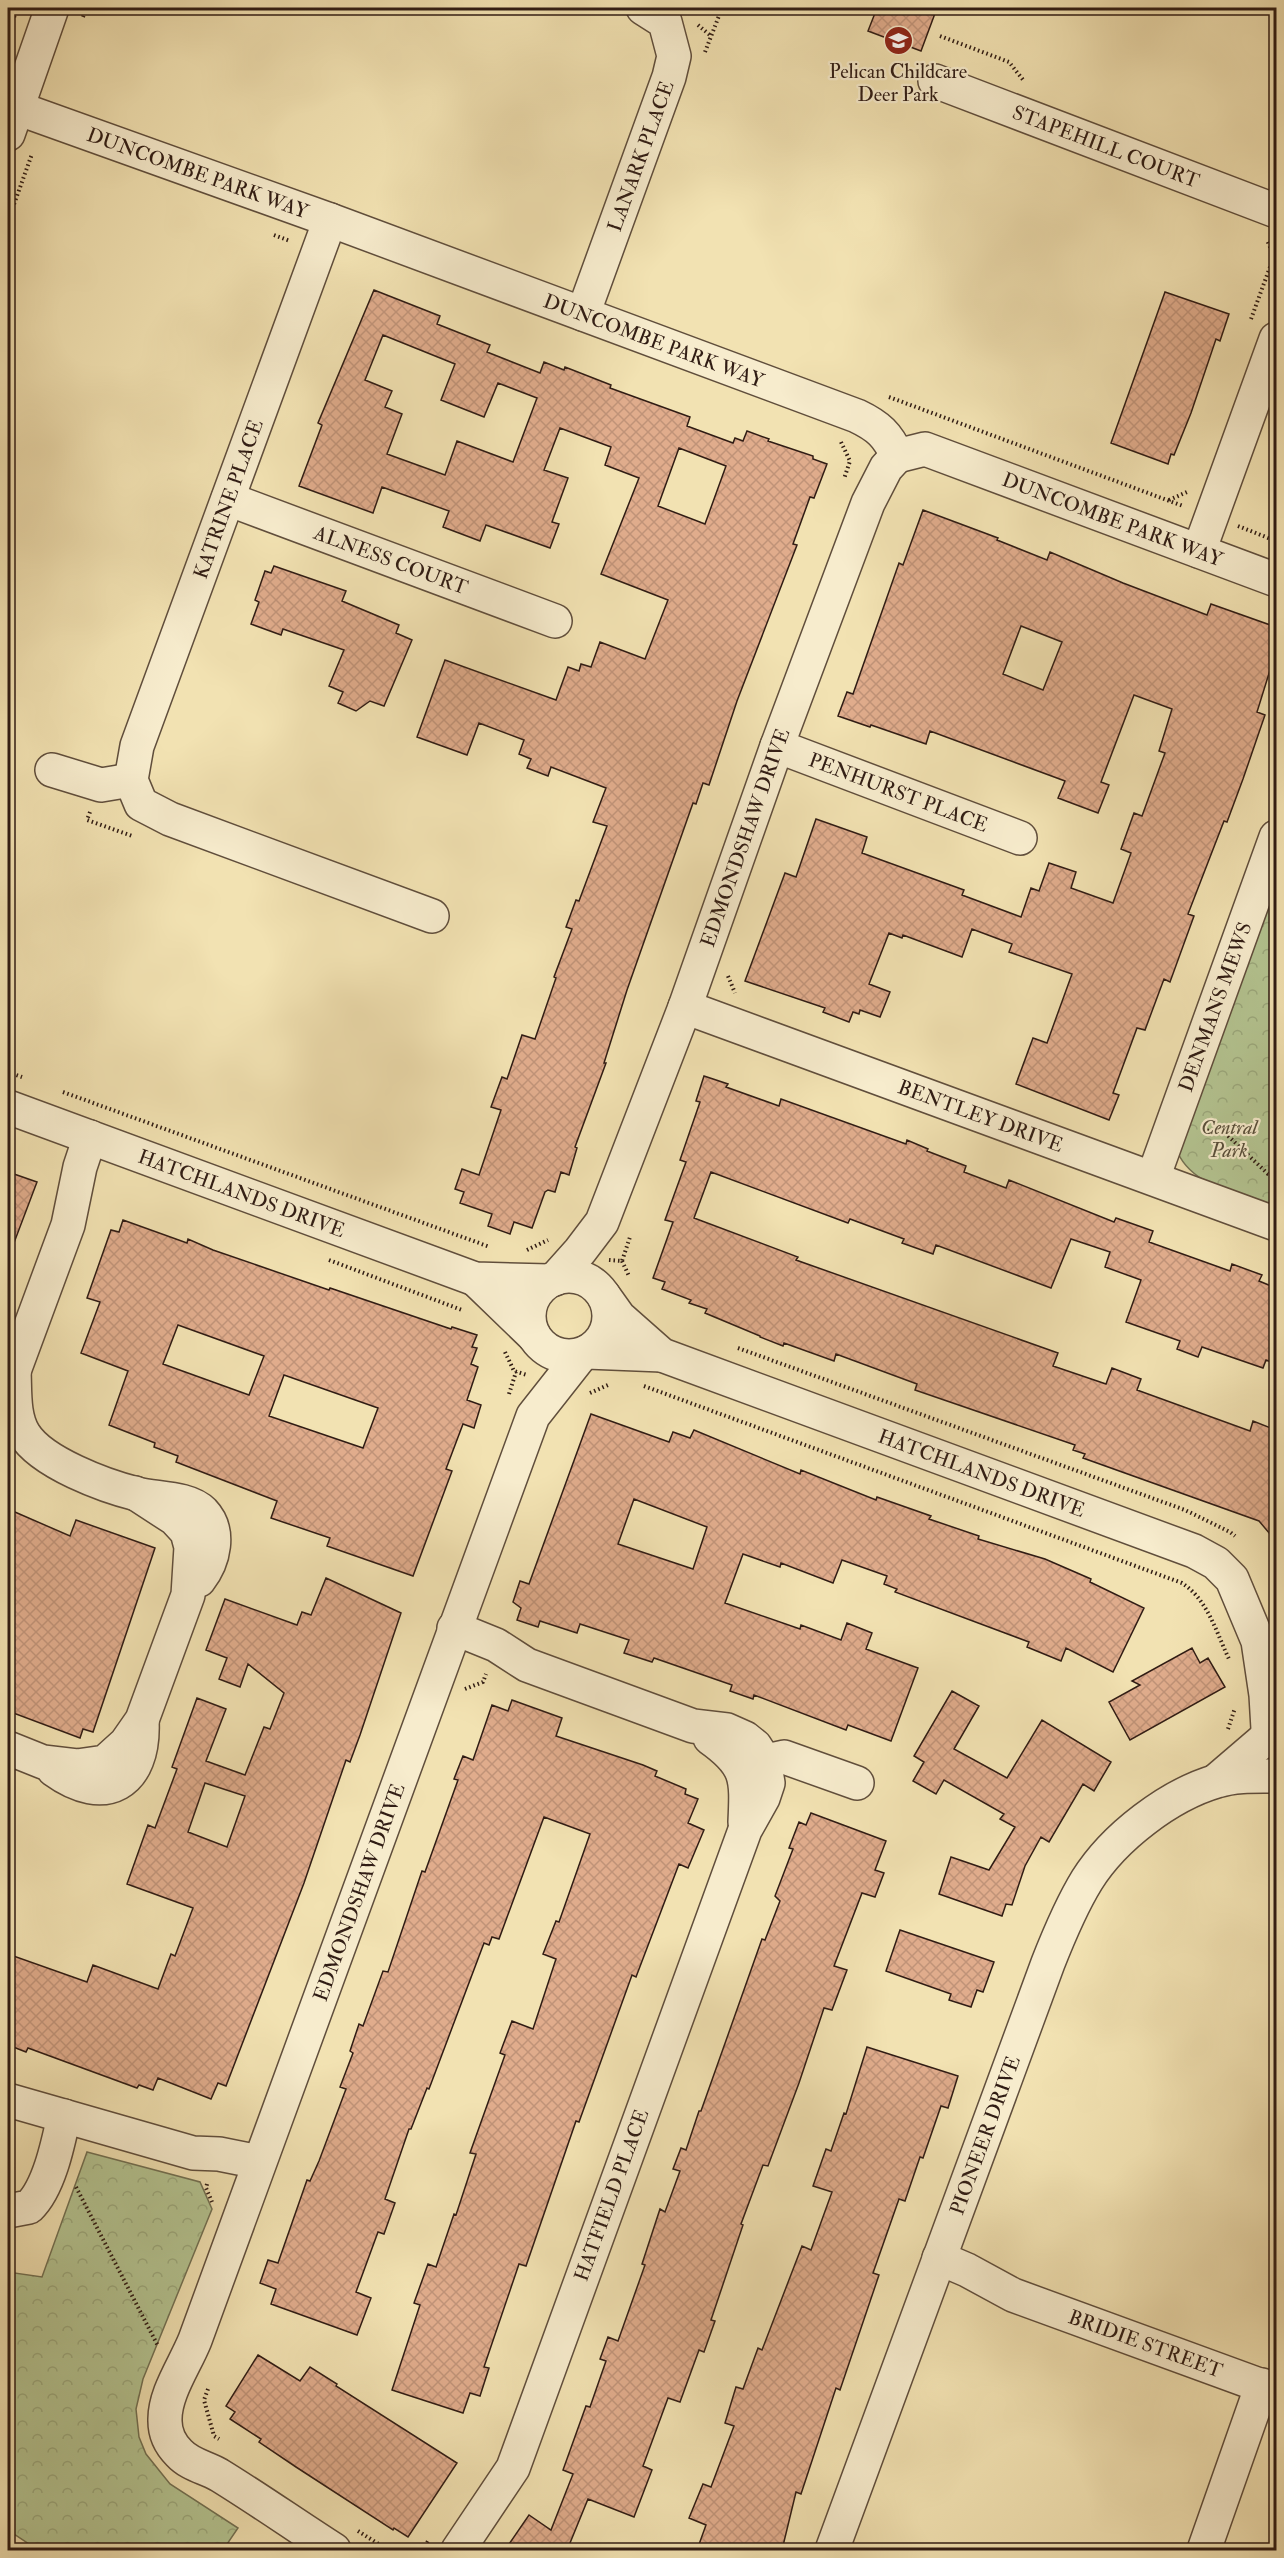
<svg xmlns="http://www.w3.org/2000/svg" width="1284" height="2558" viewBox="0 0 1284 2558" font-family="'IM FELL Double Pica',serif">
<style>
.park{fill:url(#park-crowns);stroke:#727052;stroke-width:1.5}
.building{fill:url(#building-cross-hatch);stroke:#301c14;stroke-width:1.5;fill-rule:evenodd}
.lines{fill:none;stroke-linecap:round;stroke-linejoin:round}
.minor-casing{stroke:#604e3c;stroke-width:36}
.path{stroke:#301c14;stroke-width:4;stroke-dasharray:1.5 3;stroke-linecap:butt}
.minor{stroke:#f7eccd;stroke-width:33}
.labels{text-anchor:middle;stroke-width:4.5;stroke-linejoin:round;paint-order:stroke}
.poi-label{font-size:20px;fill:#301c14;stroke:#f7eccd}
.street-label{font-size:20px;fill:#301c14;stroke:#f7eccd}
.park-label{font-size:20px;font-style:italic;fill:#584e3a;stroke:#f7eccd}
</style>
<defs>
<pattern id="park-crowns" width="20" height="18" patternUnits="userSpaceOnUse" patternTransform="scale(1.5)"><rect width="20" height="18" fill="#b4c491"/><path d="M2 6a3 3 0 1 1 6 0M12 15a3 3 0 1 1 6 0" fill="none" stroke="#9ba87c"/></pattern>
<pattern id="building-cross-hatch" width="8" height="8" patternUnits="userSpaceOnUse" patternTransform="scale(1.5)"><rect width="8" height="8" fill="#e0ac8c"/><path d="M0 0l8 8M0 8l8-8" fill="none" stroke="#c09378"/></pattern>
</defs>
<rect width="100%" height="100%" fill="#f2e2b2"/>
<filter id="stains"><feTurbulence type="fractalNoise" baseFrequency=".00333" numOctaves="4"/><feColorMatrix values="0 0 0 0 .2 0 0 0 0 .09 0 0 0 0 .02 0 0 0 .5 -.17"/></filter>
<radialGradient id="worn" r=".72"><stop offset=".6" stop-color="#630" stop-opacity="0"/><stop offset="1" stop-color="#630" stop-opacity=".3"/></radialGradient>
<path class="park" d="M 1276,878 L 1276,1208 C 1244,1196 1193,1187 1178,1153 Z
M 87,2152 L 200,2182 L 212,2209 L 143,2379 L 136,2409 L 139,2437 L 146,2454 L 170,2484 L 238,2528 L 223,2550 L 38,2550 L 8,2530 L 8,2272 L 42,2277 Z"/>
<path class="building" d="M 877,8 L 937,8 L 921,51 L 868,31 Z
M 374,290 L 440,316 L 437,324 L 490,345 L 487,352 L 540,373 L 544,362 L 564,370 L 565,367 L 611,385 L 610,388 L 690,417 L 687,426 L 733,443 L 735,438 L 743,441 L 747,431 L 769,439 L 768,441 L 813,456 L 813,459 L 827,464 L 814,498 L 810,497 L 793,544 L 797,545 L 737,701 L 709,785 L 703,783 L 696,804 L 693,803 L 627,990 L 604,1063 L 606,1063 L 575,1147 L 577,1148 L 569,1175 L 561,1172 L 555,1192 L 548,1190 L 545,1192 L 532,1228 L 514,1222 L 510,1234 L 488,1226 L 492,1214 L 460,1203 L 464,1192 L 455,1189 L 462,1169 L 479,1175 L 501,1110 L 491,1107 L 502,1077 L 507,1079 L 522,1035 L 535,1039 L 556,978 L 554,977 L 572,929 L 566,927 L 576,900 L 579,901 L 607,826 L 593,822 L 606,788 L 551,767 L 548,776 L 527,768 L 531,759 L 519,754 L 524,740 L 479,723 L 467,755 L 417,737 L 445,660 L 556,700 L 568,667 L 579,671 L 581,664 L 591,667 L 600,642 L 645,659 L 668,600 L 601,574 L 639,478 L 605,465 L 611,447 L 560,428 L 544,470 L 568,478 L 552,522 L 559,524 L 550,548 L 486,525 L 480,541 L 443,527 L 449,511 L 382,487 L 373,513 L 299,486 L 322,425 L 318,423 ZM 383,335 L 455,364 L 441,400 L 484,417 L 498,383 L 537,398 L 513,462 L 457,441 L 445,475 L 387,454 L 402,414 L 385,407 L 392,391 L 365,380 ZM 679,448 L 726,466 L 705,524 L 658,506 Z
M 1165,292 L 1229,314 L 1220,341 L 1216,339 L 1191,413 L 1174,455 L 1171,454 L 1168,464 L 1111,443 Z
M 923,510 L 998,538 L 997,540 L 1047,560 L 1050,552 L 1123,583 L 1207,615 L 1211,604 L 1276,627 L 1276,651 L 1257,712 L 1265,715 L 1243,779 L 1227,822 L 1224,821 L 1188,914 L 1194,916 L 1170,982 L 1164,979 L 1145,1030 L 1137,1028 L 1113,1093 L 1119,1095 L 1109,1120 L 1016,1084 L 1033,1038 L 1047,1043 L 1072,974 L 1009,952 L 1012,944 L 972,929 L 962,957 L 903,935 L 902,938 L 889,933 L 869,984 L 890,992 L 880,1017 L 860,1010 L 859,1014 L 853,1012 L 849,1022 L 823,1012 L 825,1008 L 745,981 L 785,873 L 796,877 L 816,819 L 867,837 L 862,853 L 964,890 L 962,895 L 1021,917 L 1031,888 L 1039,891 L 1049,863 L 1076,872 L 1071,888 L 1113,903 L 1131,853 L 1121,849 L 1134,813 L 1142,816 L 1165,753 L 1159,751 L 1172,709 L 1134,695 L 1101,782 L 1109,785 L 1098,813 L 1058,798 L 1065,781 L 930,731 L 926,744 L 871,725 L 870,727 L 838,716 L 847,692 L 853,694 L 899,563 L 903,565 ZM 1021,626 L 1062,642 L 1043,690 L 1003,674 Z
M 274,566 L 346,591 L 342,601 L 399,625 L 396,633 L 412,640 L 384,706 L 370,701 L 356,711 L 338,703 L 343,692 L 329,686 L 344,650 L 283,629 L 281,635 L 251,624 L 259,602 L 255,600 L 265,571 L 271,573 Z
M 704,1076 L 728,1084 L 726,1087 L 779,1106 L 781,1099 L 906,1144 L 907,1140 L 928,1149 L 927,1151 L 966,1166 L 964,1172 L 1006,1188 L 1009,1180 L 1114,1222 L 1116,1218 L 1153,1231 L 1149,1242 L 1230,1271 L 1232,1264 L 1262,1275 L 1259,1281 L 1276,1288 L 1276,1364 L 1266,1360 L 1263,1368 L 1202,1347 L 1198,1357 L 1177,1349 L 1180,1341 L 1126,1322 L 1141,1280 L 1105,1267 L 1110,1252 L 1071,1239 L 1051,1288 L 936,1245 L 933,1254 L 902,1243 L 904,1239 L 850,1219 L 848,1223 L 711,1172 L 694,1218 L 798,1257 L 796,1260 L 1058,1353 L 1053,1366 L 1106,1384 L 1112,1368 L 1141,1379 L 1137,1390 L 1250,1431 L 1253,1421 L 1276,1430 L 1276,1541 L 1259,1521 L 1083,1458 L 1085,1454 L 1073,1450 L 1075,1445 L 915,1390 L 917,1384 L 836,1354 L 834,1361 L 784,1343 L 783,1346 L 760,1337 L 760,1336 L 705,1313 L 707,1309 L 689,1303 L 691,1300 L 662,1289 L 665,1282 L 653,1278 L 673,1222 L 665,1220 L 686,1162 L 680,1160 L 700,1102 L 696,1101 Z
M 14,1174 L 37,1182 L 9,1256 L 8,1255 L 8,1191 Z
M 123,1220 L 187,1243 L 188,1239 L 213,1250 L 329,1290 L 330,1288 L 451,1329 L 452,1327 L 477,1335 L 472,1347 L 477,1348 L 471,1364 L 478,1367 L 467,1400 L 481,1405 L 474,1428 L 463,1424 L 446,1469 L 452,1471 L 413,1576 L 327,1546 L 330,1538 L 271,1518 L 277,1501 L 176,1462 L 178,1456 L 154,1447 L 155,1443 L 109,1425 L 128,1371 L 81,1353 L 100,1302 L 87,1298 L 111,1230 L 119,1232 ZM 178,1325 L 264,1356 L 249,1395 L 163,1364 ZM 284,1375 L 378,1408 L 363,1448 L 269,1416 Z
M 591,1414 L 669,1442 L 673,1432 L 690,1438 L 694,1430 L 800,1474 L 801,1470 L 876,1500 L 877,1497 L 931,1516 L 929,1519 L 979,1536 L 978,1539 L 1045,1559 L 1091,1579 L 1090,1582 L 1144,1608 L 1113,1672 L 1066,1648 L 1061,1661 L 1027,1647 L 1029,1642 L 895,1592 L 897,1589 L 884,1584 L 887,1576 L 842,1560 L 833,1583 L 781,1563 L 780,1567 L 743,1554 L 725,1603 L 800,1629 L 801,1625 L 841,1640 L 847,1623 L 872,1633 L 866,1649 L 918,1668 L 891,1741 L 848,1725 L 846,1730 L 754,1695 L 753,1699 L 730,1691 L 732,1685 L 654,1658 L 652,1662 L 624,1653 L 629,1640 L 580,1624 L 577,1633 L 540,1621 L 538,1627 L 517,1620 L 521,1608 L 513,1602 L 520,1581 L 529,1584 ZM 634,1499 L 707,1527 L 693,1569 L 618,1544 Z
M 8,1509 L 70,1536 L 76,1520 L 155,1548 L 93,1732 L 83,1729 L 80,1738 L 8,1711 Z
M 326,1578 L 401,1613 L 360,1735 L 350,1762 L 346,1760 L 304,1883 L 226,2086 L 218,2083 L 211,2099 L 158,2078 L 153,2090 L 139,2085 L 137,2088 L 28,2048 L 26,2052 L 8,2045 L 8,1954 L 87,1982 L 93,1965 L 158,1989 L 171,1954 L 175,1956 L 193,1908 L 127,1884 L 148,1825 L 155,1828 L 177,1769 L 172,1767 L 197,1698 L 226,1709 L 206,1761 L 245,1775 L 264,1727 L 270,1729 L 284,1693 L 248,1664 L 240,1687 L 219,1679 L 227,1658 L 206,1650 L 225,1599 L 297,1625 L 302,1612 L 311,1615 ZM 205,1783 L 245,1796 L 227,1847 L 188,1832 Z
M 1192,1648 L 1200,1663 L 1208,1658 L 1225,1687 L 1130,1740 L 1109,1702 L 1140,1685 L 1132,1681 Z
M 952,1691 L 979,1706 L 954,1749 L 1007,1778 L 1042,1720 L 1111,1762 L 1094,1791 L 1083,1784 L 1049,1842 L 1041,1837 L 1025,1866 L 1012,1905 L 1006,1904 L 1002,1916 L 939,1894 L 951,1857 L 989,1870 L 1015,1827 L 1000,1819 L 1004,1814 L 944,1780 L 936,1794 L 913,1781 L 924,1762 L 914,1756 Z
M 512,1700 L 562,1718 L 556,1736 L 643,1765 L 657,1771 L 655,1776 L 686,1789 L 685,1794 L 698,1799 L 688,1823 L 704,1830 L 688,1868 L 679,1864 L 636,1977 L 632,1975 L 579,2122 L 576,2121 L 526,2266 L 519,2264 L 484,2367 L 489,2368 L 480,2396 L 470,2393 L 463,2413 L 392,2390 L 420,2305 L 414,2303 L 428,2264 L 436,2267 L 454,2214 L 456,2215 L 476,2154 L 470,2153 L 505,2055 L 500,2053 L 512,2021 L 533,2029 L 556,1959 L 543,1954 L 556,1921 L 559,1922 L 590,1834 L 544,1817 L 499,1939 L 492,1937 L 489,1945 L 484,1943 L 429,2089 L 427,2088 L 411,2129 L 409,2129 L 385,2199 L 395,2203 L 384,2234 L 378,2232 L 356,2292 L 371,2298 L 357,2335 L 271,2304 L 276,2289 L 260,2283 L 268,2260 L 278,2263 L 307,2180 L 310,2181 L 319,2161 L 346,2089 L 340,2087 L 353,2053 L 350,2051 L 359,2024 L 363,2026 L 383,1971 L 388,1972 L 422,1871 L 425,1872 L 458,1780 L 454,1779 L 463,1756 L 473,1760 L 492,1705 L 508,1711 Z
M 811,1813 L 886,1841 L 875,1870 L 884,1873 L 875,1897 L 862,1893 L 834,1966 L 847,1970 L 832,2010 L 824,2008 L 799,2083 L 768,2166 L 763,2165 L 741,2224 L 743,2225 L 711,2320 L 715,2321 L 704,2352 L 699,2350 L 680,2402 L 668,2398 L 643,2466 L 652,2470 L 634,2517 L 588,2499 L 570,2543 L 582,2550 L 505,2550 L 529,2515 L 551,2530 L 573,2474 L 563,2470 L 586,2406 L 590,2407 L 606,2361 L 600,2359 L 608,2337 L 618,2341 L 645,2265 L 642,2264 L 660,2209 L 665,2212 L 680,2171 L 673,2169 L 681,2148 L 686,2150 L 699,2111 L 701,2111 L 762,1939 L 765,1940 L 780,1901 L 775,1896 L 793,1849 L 789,1848 L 799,1822 L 806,1825 Z
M 900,1930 L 994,1962 L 983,1992 L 977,1990 L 971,2007 L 949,2000 L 951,1994 L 886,1971 Z
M 867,2047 L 958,2076 L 948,2108 L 941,2106 L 923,2158 L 920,2157 L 905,2201 L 899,2199 L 873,2273 L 879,2275 L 840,2390 L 836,2388 L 801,2494 L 796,2492 L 782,2550 L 697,2550 L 706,2525 L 689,2518 L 703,2484 L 711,2487 L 734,2426 L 725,2423 L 736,2387 L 743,2389 L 758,2348 L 762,2350 L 802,2246 L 811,2250 L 832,2192 L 813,2186 L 826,2149 L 831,2151 L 844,2113 L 846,2114 Z
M 258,2355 L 300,2381 L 310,2367 L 337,2384 L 336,2386 L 457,2463 L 408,2537 L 394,2528 L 393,2530 L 296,2467 L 259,2442 L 261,2439 L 230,2419 L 235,2412 L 226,2406 Z"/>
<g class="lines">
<defs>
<g id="minor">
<path id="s1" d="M 935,81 L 1276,211"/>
<path id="s2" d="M 17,108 L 330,220 L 857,416 C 878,426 888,435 897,456 L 925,449 L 1276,580"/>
<path d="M 8,134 L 52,8"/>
<path d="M 330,220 L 137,746 L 131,780 L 141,804 L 170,819 L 432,916"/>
<path id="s3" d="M 583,314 L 669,77 L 674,56 L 665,22 L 643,8"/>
<path id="s4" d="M 228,499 L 555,621"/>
<path d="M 1199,551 L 1276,339"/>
<path id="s5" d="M 777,746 L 1020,838"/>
<path d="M 52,770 L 101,785 L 131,780"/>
<path id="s6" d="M 685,1007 L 1276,1224"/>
<path id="s7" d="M 8,1107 L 475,1279 L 549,1281"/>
<path id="s8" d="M 1153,1178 L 1276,837"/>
<circle cx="569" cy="1316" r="40"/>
<path d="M 475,1279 L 534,1336"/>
<path id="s9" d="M 555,1279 L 580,1251 L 602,1222 L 685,1007 L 777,746 L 868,503 L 886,468 L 897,456"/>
<path id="s10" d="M 604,1296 L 619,1317 L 662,1355 L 1194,1551 L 1216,1563 L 1232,1579 L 1258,1641 L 1266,1695 L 1268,1729"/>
<path d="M 587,1352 L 662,1355"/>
<path d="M 14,1371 C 15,1392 13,1416 24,1434 C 42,1463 105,1486 137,1494 C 156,1499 188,1497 203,1512 C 221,1531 214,1561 199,1580"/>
<path d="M 8,1381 L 14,1371 L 68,1225 L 80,1167 L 90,1137"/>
<path d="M 454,1628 L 496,1645 L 527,1665 L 693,1726 L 727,1730 L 745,1738 L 755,1746 L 764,1760 L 768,1783 L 763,1798 L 745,1830 L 513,2468 L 458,2550"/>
<path d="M 710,1738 C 748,1765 747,1778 745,1822"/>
<path d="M 8,1748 L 43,1762 L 77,1766 L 105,1762 L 126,1743 L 142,1720 L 188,1595 L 191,1547 L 187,1532 L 175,1519 L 135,1493"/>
<path d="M 743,1766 L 784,1757 L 857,1783"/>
<path d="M 54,1770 C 105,1807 145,1784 142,1721"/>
<path d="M 1217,1780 L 1266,1738"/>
<path d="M 8,2100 L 193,2153 L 219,2154 L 259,2162"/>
<path d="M 8,2211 L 29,2207 C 49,2188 58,2144 64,2116"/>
<path id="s11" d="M 939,2258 L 967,2270 L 1013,2295 L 1276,2391"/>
<path id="s12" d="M 334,2550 C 295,2525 258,2499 219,2475 C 205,2467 190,2465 179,2453 C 170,2444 165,2433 165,2421 C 164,2394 185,2365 195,2340 L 533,1416 L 581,1355"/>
<path id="s13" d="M 832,2550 L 1048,1963 C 1059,1935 1071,1906 1087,1880 C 1114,1837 1169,1795 1217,1781 C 1235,1775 1257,1776 1276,1776"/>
<path d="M 1204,2550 L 1262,2385"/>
</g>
</defs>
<use href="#minor" class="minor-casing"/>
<path class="path" d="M 83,17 L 86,8
M 698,25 L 711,36
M 8,34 L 16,12
M 940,36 L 1009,62 L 1024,81
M 705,52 L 722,8
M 8,221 L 32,154
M 274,235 L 290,241
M 1251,319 L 1274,256 L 1267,240
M 889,397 L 1183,506
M 841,442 L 850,461 L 844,479
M 1169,500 L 1187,492
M 1238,526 L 1276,541
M 90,812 L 87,820 L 132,836
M 728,976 L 735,993
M 8,1072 L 22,1077
M 63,1092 L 490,1247
M 1203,1131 L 1217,1130 L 1224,1132 L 1268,1174 L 1276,1177
M 527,1250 L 548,1240
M 329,1260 L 462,1310
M 609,1260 L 622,1261 L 630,1237
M 622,1261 L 629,1276
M 738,1348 L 1185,1510 L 1230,1532 L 1235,1536
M 505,1352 L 514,1371 L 527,1375
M 644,1386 L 1182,1583 C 1208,1600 1216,1632 1229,1659
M 590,1393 L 608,1385
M 509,1394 L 516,1372
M 1272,1589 L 1276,1599
M 465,1689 L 483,1682 L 486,1674
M 1228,1729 L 1235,1708
M 207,2184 L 206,2188 L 212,2202
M 76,2187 L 158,2346
M 208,2389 L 204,2400 L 214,2436 L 219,2439
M 358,2531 L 388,2550
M 422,2550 L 428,2541"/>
<use href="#minor" class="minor"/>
</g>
<defs>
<symbol id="school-disc" viewBox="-11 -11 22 22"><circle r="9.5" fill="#8f2418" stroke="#f7eccd"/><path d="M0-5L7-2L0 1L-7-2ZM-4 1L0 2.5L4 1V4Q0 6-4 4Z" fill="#fff"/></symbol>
</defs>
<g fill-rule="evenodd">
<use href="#school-disc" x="882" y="24" width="33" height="33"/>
</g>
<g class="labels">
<g class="poi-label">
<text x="898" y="78">Pelican Childcare<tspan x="898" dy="23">Deer Park</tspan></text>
</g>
<g class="street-label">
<text dy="7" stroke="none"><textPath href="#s1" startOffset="183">STAPEHILL COURT</textPath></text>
<text dy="7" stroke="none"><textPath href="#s3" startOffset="168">LANARK PLACE</textPath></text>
<text dy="7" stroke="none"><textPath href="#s2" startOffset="192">DUNCOMBE PARK WAY</textPath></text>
<text dy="7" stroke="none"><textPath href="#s2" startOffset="678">DUNCOMBE PARK WAY</textPath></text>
<text transform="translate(228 499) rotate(-70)" y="7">KATRINE PLACE</text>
<text dy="7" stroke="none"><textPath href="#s2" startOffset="1182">DUNCOMBE PARK WAY</textPath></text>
<text dy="7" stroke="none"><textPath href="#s4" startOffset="174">ALNESS COURT</textPath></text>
<text dy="7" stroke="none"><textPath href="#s5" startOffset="130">PENHURST PLACE</textPath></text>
<text dy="7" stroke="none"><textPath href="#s9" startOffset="484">EDMONDSHAW DRIVE</textPath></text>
<text dy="7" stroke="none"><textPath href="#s8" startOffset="182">DENMANS MEWS</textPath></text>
<text dy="7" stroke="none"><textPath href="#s6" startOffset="315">BENTLEY DRIVE</textPath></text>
<text dy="7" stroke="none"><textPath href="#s7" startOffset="249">HATCHLANDS DRIVE</textPath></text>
<text dy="7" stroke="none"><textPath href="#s10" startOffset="424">HATCHLANDS DRIVE</textPath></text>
<text dy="7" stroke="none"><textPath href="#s12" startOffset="783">EDMONDSHAW DRIVE</textPath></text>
<text dy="7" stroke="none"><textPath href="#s13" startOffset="442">PIONEER DRIVE</textPath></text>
<text transform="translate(611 2195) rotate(-70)" y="7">HATFIELD PLACE</text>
<text dy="7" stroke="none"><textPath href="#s11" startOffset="224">BRIDIE STREET</textPath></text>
</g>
<g class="park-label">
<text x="1229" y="1134">Central<tspan x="1229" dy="23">Park</tspan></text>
</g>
</g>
<rect width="1284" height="2558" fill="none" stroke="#f2e2b2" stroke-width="30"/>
<rect x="9" y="9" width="1266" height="2540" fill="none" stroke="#301c14" stroke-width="3"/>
<rect x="15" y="15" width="1254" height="2528" fill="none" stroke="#301c14" stroke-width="1.5"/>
<rect width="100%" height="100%" filter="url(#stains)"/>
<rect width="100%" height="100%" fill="url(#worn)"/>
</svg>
